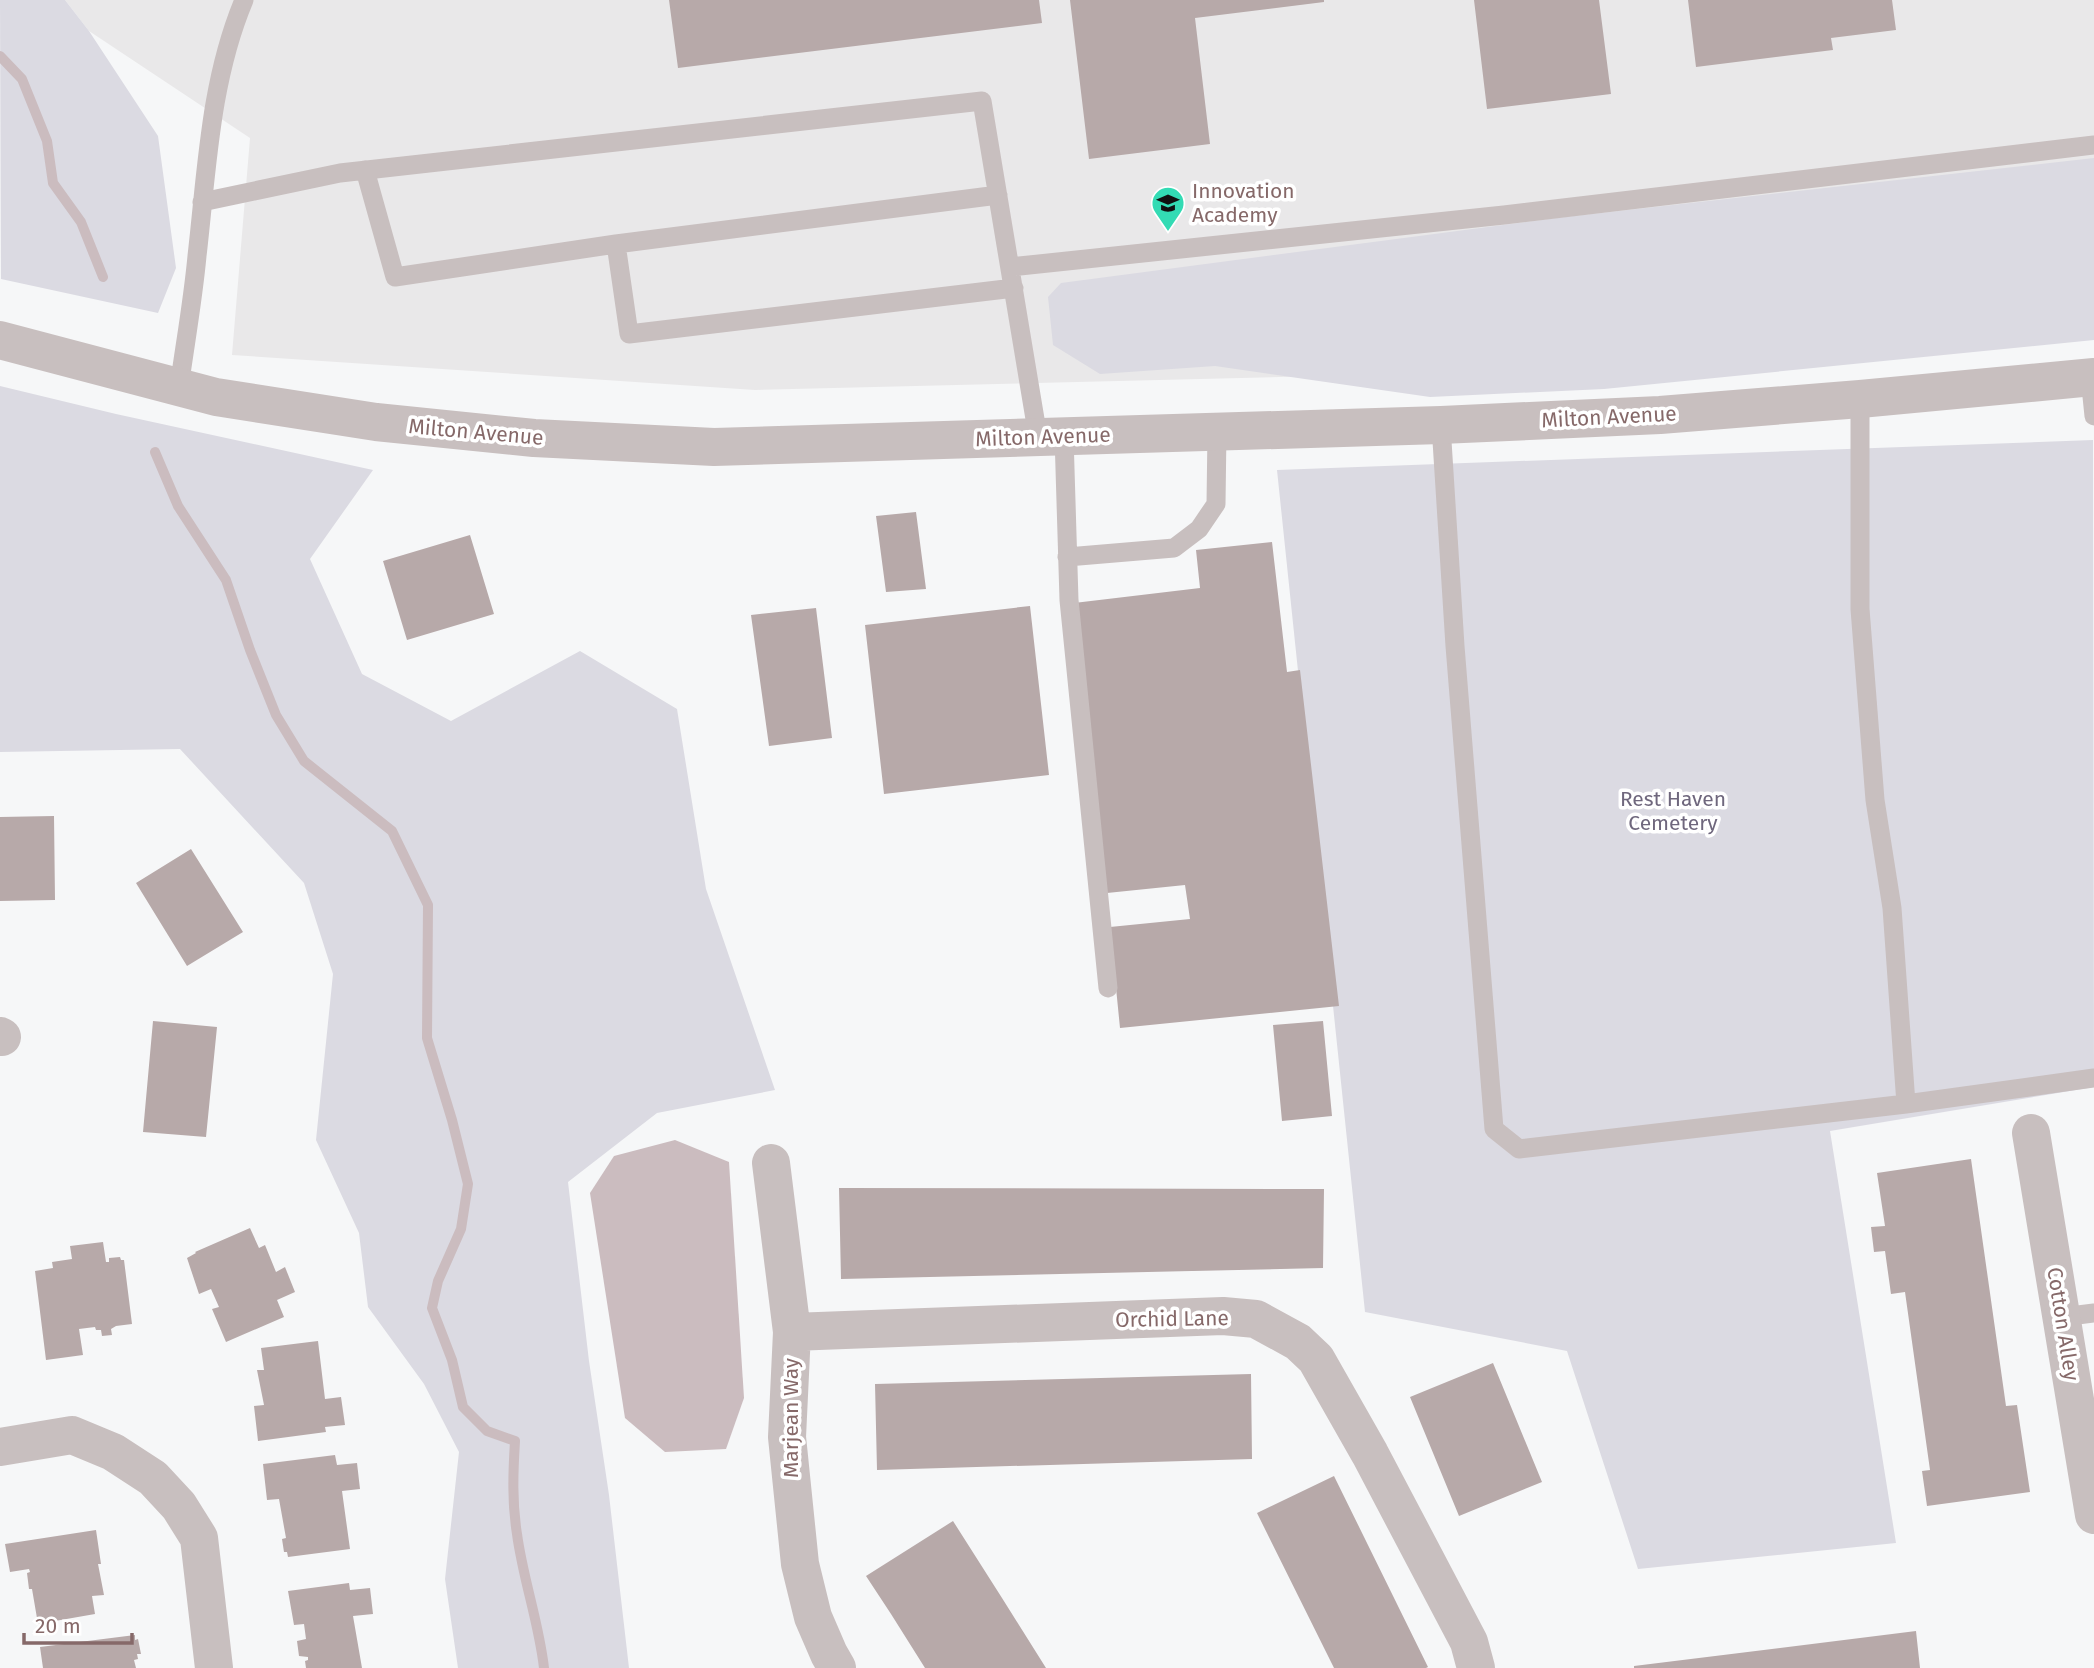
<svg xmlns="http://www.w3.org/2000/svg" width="2094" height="1668" viewBox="0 0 2094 1668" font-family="'Fira Sans',sans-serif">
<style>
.built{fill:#e9e8e9}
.green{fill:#dbdae2}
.water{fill:#cbbcbf}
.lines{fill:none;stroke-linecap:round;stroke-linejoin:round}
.stream{stroke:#cbbcbf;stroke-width:10}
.building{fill:#b7a9a9}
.service{stroke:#c8bfbf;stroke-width:19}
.minor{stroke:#c8bfbf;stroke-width:38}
.tertiary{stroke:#c8bfbf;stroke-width:38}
.labels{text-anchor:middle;stroke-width:7;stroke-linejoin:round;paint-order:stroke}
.poi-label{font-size:21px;fill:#866969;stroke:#fff;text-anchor:start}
.street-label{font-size:21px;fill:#866969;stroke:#fff}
.park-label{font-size:21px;fill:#6f677d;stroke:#fff}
</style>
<rect width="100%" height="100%" fill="#f6f7f8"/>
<path class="built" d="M 65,0 L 2094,0 L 2094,327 L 1641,368 L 755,390 L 232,355 L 250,138 L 89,31 Z"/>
<path class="green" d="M 0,0 L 65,0 L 89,31 L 158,136 L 176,268 L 158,313 L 1,279 Z
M 2094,158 L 2094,340 L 1604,389 L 1430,397 L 1215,366 L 1100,374 L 1053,345 L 1048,297 L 1061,283 L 1556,218 Z
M 0,386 L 116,414 L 373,470 L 310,559 L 362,674 L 451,721 L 580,651 L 677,709 L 706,889 L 775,1090 L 657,1113 L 568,1182 L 589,1361 L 609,1495 L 629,1668 L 458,1668 L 445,1579 L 459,1452 L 424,1384 L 368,1307 L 359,1233 L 316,1140 L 333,974 L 304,883 L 180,749 L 0,752 Z
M 2093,440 L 2094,1087 L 1830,1131 L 1896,1543 L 1638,1569 L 1567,1351 L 1365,1312 L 1277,470 Z"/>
<path class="water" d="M 675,1140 L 729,1162 L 744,1398 L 726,1449 L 665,1452 L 625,1418 L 590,1193 L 614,1156 Z"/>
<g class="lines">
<path class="stream" d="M 0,56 L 22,79 L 47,141 L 53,183 L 81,222 L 103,277
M 155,452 L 178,506 L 226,580 L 250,650 L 276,715 L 304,761 L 392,831 L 428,905 L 427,1038 L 452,1120 L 468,1184 L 461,1229 L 438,1281 L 432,1308 L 452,1360 L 463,1407 L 487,1431 L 515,1441 C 513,1473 512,1503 517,1534 C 523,1579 539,1623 544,1668"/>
</g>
<path class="building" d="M 669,0 L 1039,0 L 1042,23 L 678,68 Z
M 1070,0 L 1324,0 L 1324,2 L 1195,18 L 1210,144 L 1089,159 Z
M 1474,0 L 1599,0 L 1611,94 L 1487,109 Z
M 1688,0 L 1892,0 L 1896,30 L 1831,38 L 1833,50 L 1696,67 Z
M 916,512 L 926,589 L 886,592 L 876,516 Z
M 470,535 L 494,614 L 407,640 L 383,561 Z
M 1272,542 L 1287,672 L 1300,670 L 1339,1006 L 1120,1028 L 1110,927 L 1190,919 L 1185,885 L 1107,893 L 1074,603 L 1200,588 L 1196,550 Z
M 1030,606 L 1049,775 L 884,794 L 865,625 Z
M 816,608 L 832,738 L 769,746 L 751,615 Z
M 54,816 L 55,900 L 0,901 L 0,817 Z
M 191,849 L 243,932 L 187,966 L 136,883 Z
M 153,1021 L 217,1027 L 206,1137 L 143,1132 Z
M 1323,1021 L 1332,1116 L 1282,1121 L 1273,1025 Z
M 1971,1159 L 2006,1406 L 2017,1405 L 2030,1492 L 1927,1506 L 1922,1471 L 1930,1470 L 1905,1292 L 1891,1294 L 1885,1251 L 1874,1252 L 1871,1227 L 1885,1226 L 1877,1173 Z
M 839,1188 L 1324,1189 L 1323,1268 L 841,1279 Z
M 250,1228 L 259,1248 L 265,1245 L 276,1272 L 285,1267 L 295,1292 L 277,1300 L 284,1317 L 226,1342 L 212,1309 L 219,1307 L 211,1289 L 199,1294 L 187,1258 L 196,1253 L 195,1252 Z
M 103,1242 L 106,1262 L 109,1262 L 109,1258 L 120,1257 L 121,1260 L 124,1260 L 132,1324 L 116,1326 L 111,1329 L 112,1335 L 102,1336 L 101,1330 L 96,1330 L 95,1327 L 79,1329 L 83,1355 L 46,1360 L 35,1271 L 53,1268 L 52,1262 L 72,1259 L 70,1246 Z
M 318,1341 L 325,1399 L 341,1397 L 345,1425 L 325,1427 L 326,1432 L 258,1441 L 254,1406 L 264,1405 L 257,1370 L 264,1370 L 261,1348 Z
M 1493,1363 L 1542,1482 L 1459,1516 L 1410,1397 Z
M 1251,1374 L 1252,1459 L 877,1470 L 875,1384 Z
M 335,1455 L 337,1465 L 357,1463 L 360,1489 L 342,1491 L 350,1549 L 288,1557 L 287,1552 L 284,1552 L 282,1539 L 286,1538 L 279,1499 L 267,1500 L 263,1464 Z
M 1334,1476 L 1428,1667 L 1426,1668 L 1334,1668 L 1257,1513 Z
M 953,1521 L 1002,1598 L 1046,1668 L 925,1668 L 891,1614 L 866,1576 Z
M 96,1530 L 101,1564 L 98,1564 L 104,1595 L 92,1596 L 95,1614 L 38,1624 L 32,1589 L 29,1589 L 27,1573 L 30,1572 L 29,1569 L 10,1572 L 5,1544 Z
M 349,1583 L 350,1590 L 370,1588 L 373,1614 L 353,1616 L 362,1668 L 306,1668 L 305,1661 L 308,1660 L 308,1657 L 299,1656 L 297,1641 L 306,1639 L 304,1624 L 294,1625 L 288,1591 Z
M 1916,1631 L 1920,1668 L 1634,1668 L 1634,1666 Z
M 135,1635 L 135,1640 L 138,1639 L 141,1654 L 137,1654 L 138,1659 L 134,1660 L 136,1668 L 43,1668 L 40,1647 Z"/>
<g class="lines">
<path class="service" d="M 365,170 L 395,277 L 616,244 L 629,334 L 1014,288
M 202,202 L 340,173 L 982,101 L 1038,437
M 616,244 L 998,195
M 1010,267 L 1504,215 L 2094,145
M 2090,377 L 2094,416
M 179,388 C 185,344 193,300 197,256 C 207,169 210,81 244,0
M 1860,399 L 1860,609 L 1875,800 L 1892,908 L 1906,1104
M 1441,425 L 1455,646 L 1494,1129 L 1519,1149 L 1906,1104 L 2094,1078
M 1064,436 L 1069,600 L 1108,988
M 1067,557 L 1174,548 L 1199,529 L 1216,504 L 1217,431
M 2062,1317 L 2094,1313"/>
<path class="minor" d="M 0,1036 L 2,1037
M 2031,1133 L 2094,1515
M 771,1163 L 792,1332 L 787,1437 L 800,1564 L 813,1617 L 829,1654 L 837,1668
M 792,1332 L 1223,1316 L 1256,1319 L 1298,1342 L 1316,1359 L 1370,1454 L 1469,1642 L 1476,1668
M 0,1447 L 72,1435 L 113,1452 L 153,1478 L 179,1506 L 199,1538 L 214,1668"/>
<path class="tertiary" d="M 0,340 L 216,397 L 376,422 L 534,438 L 714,447 L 1441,425 L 1660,415 L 1860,399 L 2094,377"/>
</g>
<defs>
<symbol id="school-pin" viewBox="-11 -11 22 30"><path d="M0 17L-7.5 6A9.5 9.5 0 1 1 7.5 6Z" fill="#33dbb4" stroke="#fff"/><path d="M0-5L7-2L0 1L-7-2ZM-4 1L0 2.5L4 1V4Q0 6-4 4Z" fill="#111"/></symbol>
</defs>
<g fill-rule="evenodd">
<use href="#school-pin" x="1149" y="184" width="38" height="52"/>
</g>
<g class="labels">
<g class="poi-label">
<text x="1192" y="198">Innovation<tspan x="1192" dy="24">Academy</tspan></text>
</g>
<g class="street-label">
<text transform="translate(1609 417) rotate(-3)" y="7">Milton Avenue</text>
<text transform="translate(476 432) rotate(5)" y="7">Milton Avenue</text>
<text transform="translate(1043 437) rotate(-2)" y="7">Milton Avenue</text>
<text transform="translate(1172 1319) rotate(-1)" y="7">Orchid Lane</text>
<text transform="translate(2063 1324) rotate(81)" y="7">Cotton Alley</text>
<text transform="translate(791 1418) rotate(-90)" y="7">Marjean Way</text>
</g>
<g class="park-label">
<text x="1673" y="806">Rest Haven<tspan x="1673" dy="24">Cemetery</tspan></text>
</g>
</g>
<path d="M24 1633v10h108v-10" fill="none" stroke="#866969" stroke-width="3.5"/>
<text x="35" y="1633" font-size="21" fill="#866969" stroke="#ffffff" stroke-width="5" paint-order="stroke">20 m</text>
</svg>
